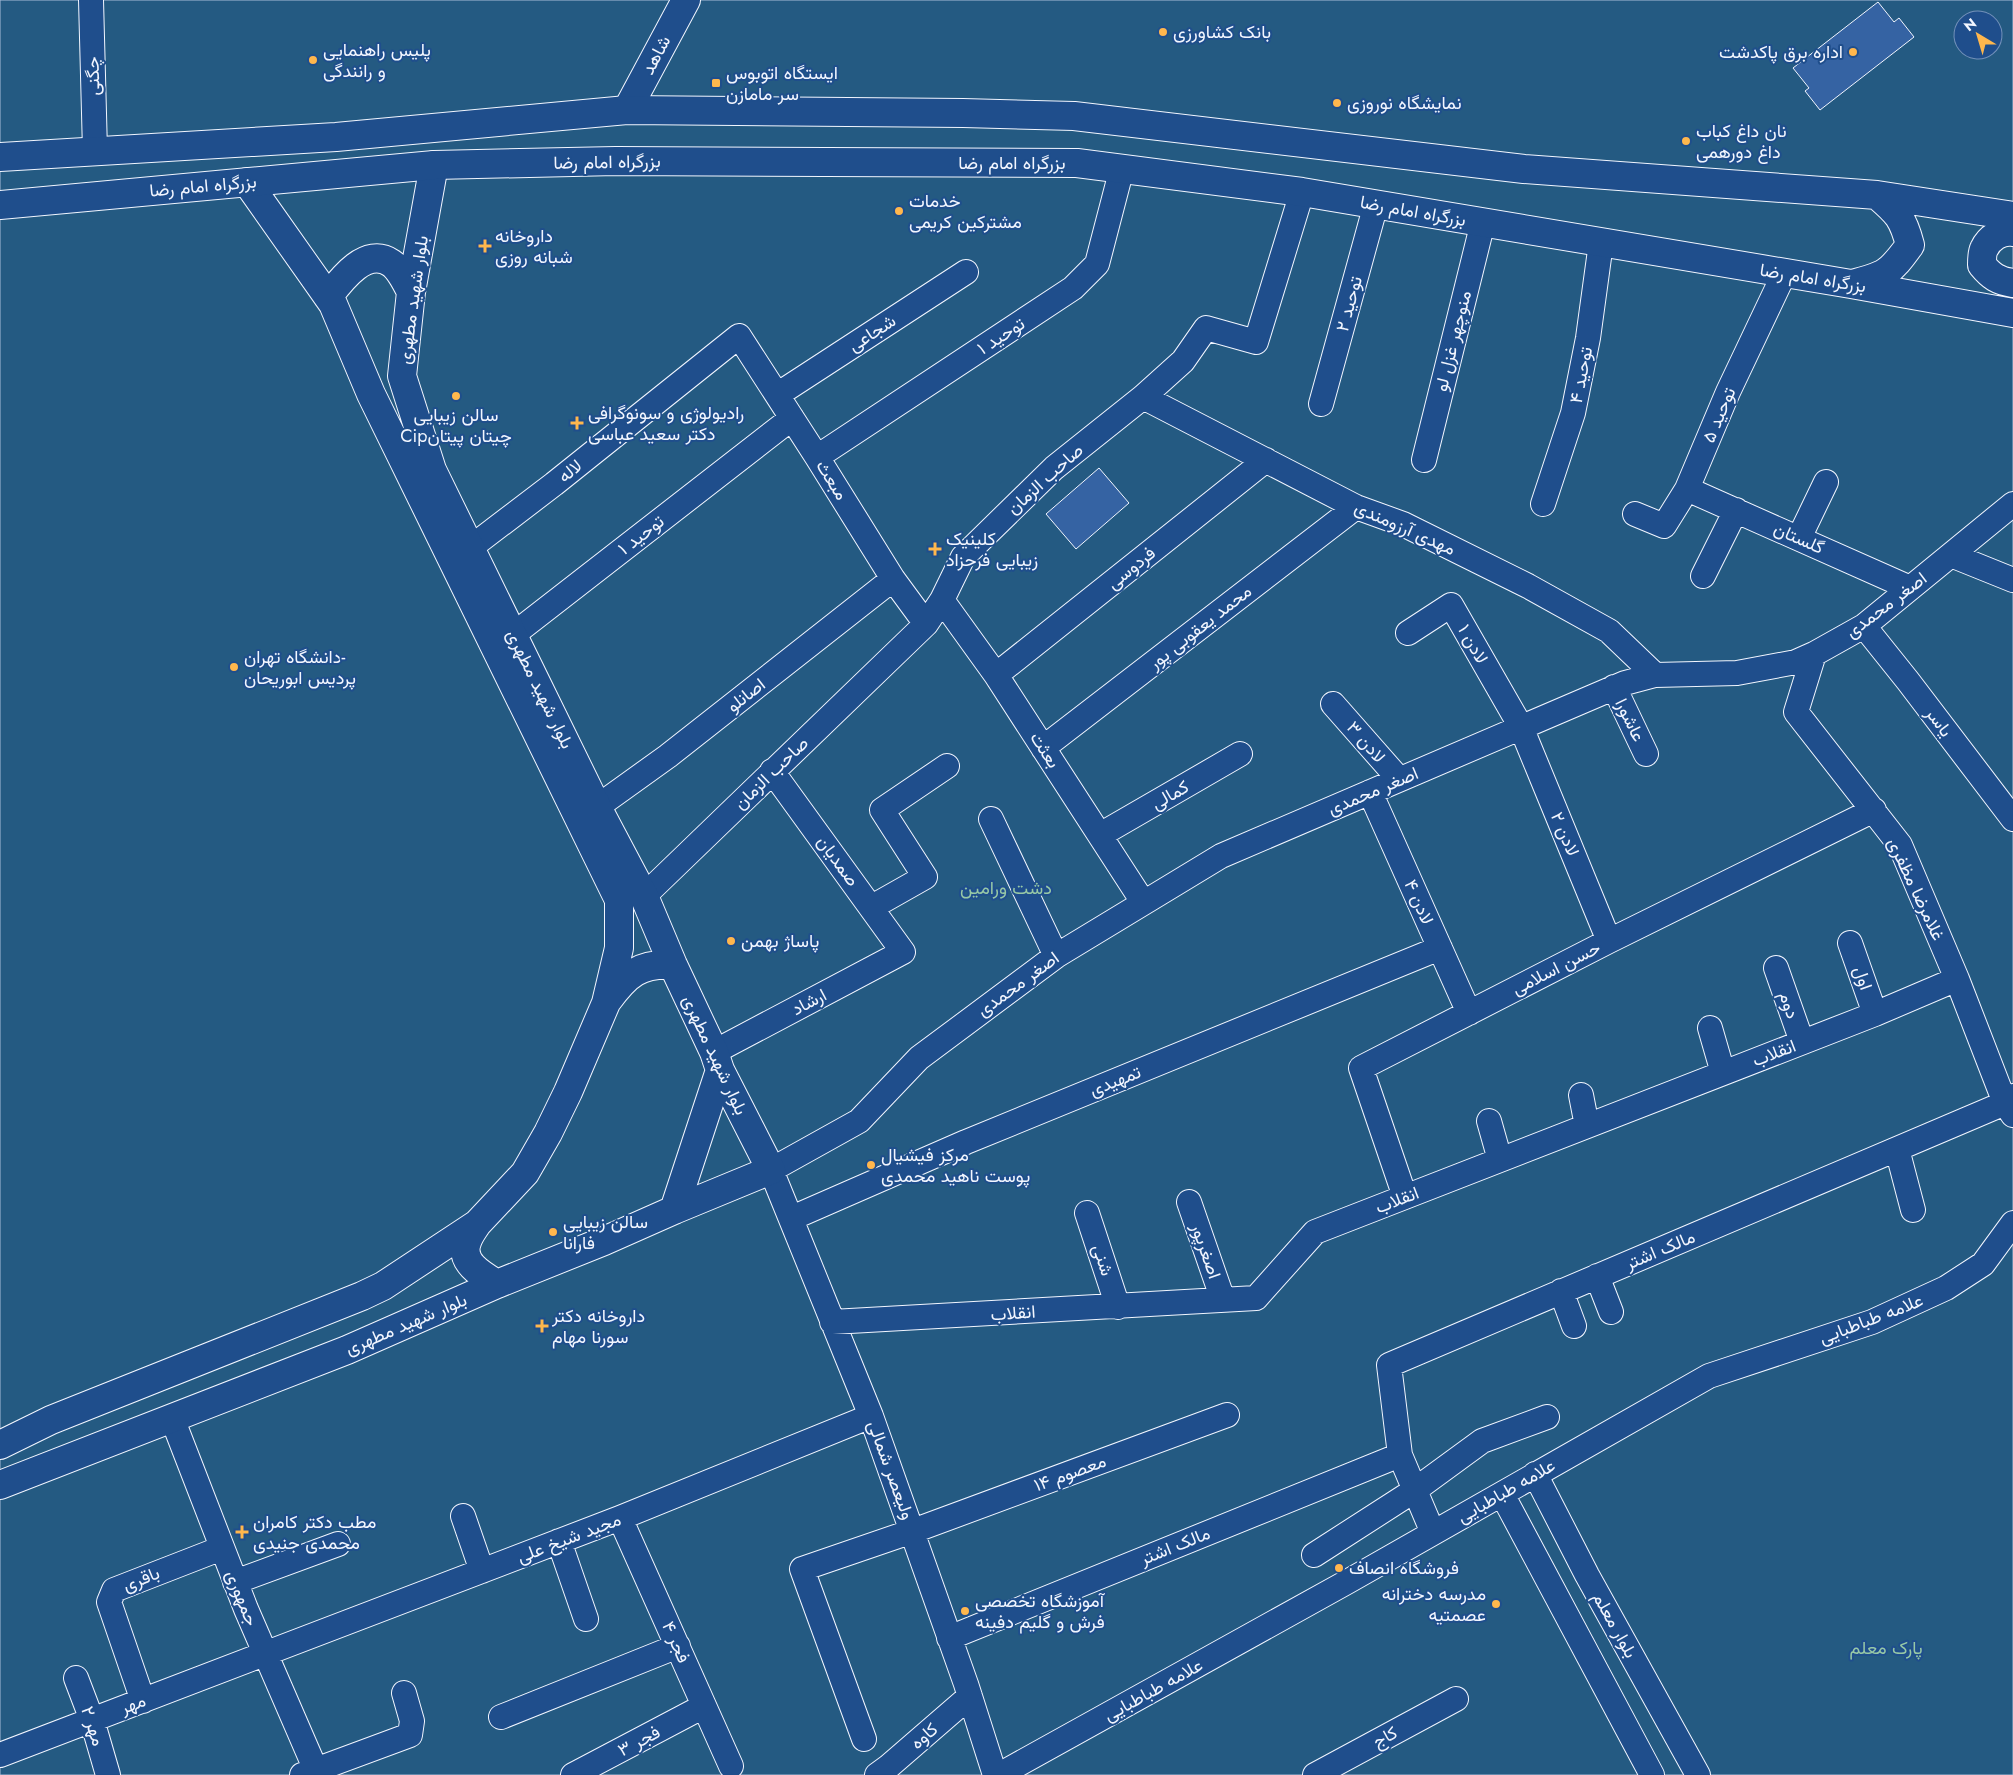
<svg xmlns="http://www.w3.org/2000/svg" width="2013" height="1775" viewBox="0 0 2013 1775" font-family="Jost,Vazirmatn,sans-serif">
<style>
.green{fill:#245a82;stroke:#a8bbd7;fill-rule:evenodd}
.building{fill:#3563a3;stroke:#f2f6ff}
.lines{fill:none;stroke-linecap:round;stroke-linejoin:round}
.minor-casing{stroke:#f2f6ff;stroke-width:26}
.major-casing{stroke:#f2f6ff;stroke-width:30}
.highway-casing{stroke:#f2f6ff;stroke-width:30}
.minor{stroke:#1f4e8c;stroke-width:24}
.major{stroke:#1f4e8c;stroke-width:28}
.highway{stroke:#1f4e8c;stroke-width:28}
.poi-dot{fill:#ffb74d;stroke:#1f4e8c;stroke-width:2}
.labels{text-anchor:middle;stroke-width:4;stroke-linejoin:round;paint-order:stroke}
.poi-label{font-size:18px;fill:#f2f6ff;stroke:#1f4e8c;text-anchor:start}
.street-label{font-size:18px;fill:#f2f6ff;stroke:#1f4e8c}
.park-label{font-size:18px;fill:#97c8a6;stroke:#1f4e8c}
</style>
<rect width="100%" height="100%" fill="#1f4e8c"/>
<path class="green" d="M 0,0 L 2013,0 L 2013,1775 L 0,1775 ZM 1963,20 L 1993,20 L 1993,50 L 1963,50 Z"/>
<path class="building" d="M 1878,2 L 1894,22 L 1899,18 L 1914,37 L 1820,110 L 1805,91 L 1809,88 L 1793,68 Z
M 1099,468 L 1129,503 L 1076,549 L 1046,514 Z"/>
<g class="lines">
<defs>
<path id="minor" d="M 91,0 L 95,151
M 777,395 L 966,272
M 1143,397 L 1356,507 L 1403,524 L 1528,586 L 1609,631 L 1655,675
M 1321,404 L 1376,204
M 817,457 L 1073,288 L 1097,264 L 1122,168
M 1424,460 L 1483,222
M 1687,489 L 1910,588
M 1543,504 L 1573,413 L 1588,338 L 1601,243
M 1635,514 L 1664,526 L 1687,489 L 1728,392 L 1784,274
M 1799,538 L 1826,482
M 470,548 L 554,484 L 739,336 L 817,457 L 893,579 L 926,624
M 1951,555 L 2013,580
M 1703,576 L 1736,510
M 942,600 L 996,675 L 1143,902
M 1864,626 L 1908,681 L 2013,819
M 1408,633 L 1451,605 L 1521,727 L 1609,941
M 514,634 L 792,418
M 1814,654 L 1796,712 L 1900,845 L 1957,979 L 2005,1103 L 2013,1115
M 996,675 L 1266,460
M 1614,687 L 1646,754
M 1333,704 L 1399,779
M 1043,748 L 1356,507
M 1370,792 L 1469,1013
M 597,807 L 668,756 L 893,579
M 991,819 L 1056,956
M 1100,835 L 1240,754
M 644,896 L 926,624 L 942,600 L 963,557 L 1054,468 L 1143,397 L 1183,361 L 1206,328 L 1256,342 L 1302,192
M 872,907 L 925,877 L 882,810 L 947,766
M 1850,943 L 1875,1014
M 1776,968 L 1802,1042
M 1710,1028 L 1723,1073
M 714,1052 L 903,952 L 772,771
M 1581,1095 L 1587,1126
M 1489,1121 L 1500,1160
M 1897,1149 L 1913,1210
M 1405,1197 L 1361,1068 L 1609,941 L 1874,810
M 1189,1202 L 1223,1300
M 1087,1213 L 1118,1307
M 792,1218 L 966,1142 L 1440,948
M 1597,1276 L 1611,1312
M 1561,1291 L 1574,1326
M 832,1322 L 1256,1298 L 1315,1232 L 1875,1014 L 1957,979
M 172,1418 L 246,1609 L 318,1775
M 1535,1474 L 1587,1575 L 1698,1775
M 1502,1494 L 1652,1775
M 463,1516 L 482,1571
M 620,1518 L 731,1766
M 1433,1533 L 1400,1455 L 1389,1365 L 2005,1103 L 2013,1096
M 559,1541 L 586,1619
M 1314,1555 L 1415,1490 L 1482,1441 L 1547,1417
M 235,1582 L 338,1544
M 949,1638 L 1400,1455
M 76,1678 L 92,1720 L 108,1775
M 143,1701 L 109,1602 L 114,1590 L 222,1548
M 501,1717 L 678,1646
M 864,1739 L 802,1569 L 913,1531 L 1227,1415
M 0,1755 L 620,1518 L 871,1416
M 302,1775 L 410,1735 L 412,1721 L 404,1693
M 573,1775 L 704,1706
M 877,1775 L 888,1767 L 970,1696
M 995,1775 L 966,1684 L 871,1416 L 771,1170 L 859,1121 L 919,1058 L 1056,956 L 1221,856 L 1625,683 L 1655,675 L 1737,673 L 1796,662 L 1814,654 L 1864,626 L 2013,504
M 999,1775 L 1347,1582 L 1709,1376 L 1872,1322 L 1946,1288 L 1983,1264 L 2013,1223
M 1315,1775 L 1456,1699"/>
<path id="major" d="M 627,110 L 686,0
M 328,297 C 341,280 366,246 391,263 C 400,269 406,282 411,292
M 608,1000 C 627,974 640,963 673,965
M 674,1210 L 720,1070
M 477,1224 C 474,1229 469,1235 467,1242 C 459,1262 482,1275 497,1284
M 0,1445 L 51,1420 L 362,1296 L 383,1286 L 477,1224 L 525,1173 L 548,1133 L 568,1092 L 606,1003 L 619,948 L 619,900 L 371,394 L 333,304 L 247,182
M 0,1485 L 347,1350 L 497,1284 L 604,1241 L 674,1210 L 771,1170 L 720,1070 L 714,1052 L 673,965 L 644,896 L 597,807 L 432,470 L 402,376 L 411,292 L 434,165"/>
<path id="highway" d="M 0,157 L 336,137 L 627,110 L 963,113 L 1074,116 L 1524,169 L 1877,195 L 2013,216
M 0,205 L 434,165 L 616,161 L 1077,163 L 1302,192 L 1851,284 L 2013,313
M 2013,232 C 2001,230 1989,238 1984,249 C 1982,253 1982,260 1982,265 C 1991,276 1998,281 2013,283
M 1852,284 C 1885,276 1890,273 1910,245 C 1903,218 1898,213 1877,195"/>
</defs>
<use href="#minor" class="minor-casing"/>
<use href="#major" class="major-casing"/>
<use href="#highway" class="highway-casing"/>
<use href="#minor" class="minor"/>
<use href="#major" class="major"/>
<use href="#highway" class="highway"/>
</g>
<g class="poi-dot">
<circle cx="1163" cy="32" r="5"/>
<circle cx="1853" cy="52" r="5"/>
<circle cx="313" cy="60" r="5"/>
<rect x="711" y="78" width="10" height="10" rx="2.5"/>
<circle cx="1337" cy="103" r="5"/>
<circle cx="1686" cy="141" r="5"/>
<circle cx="899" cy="211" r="5"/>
<path d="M482.5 238.5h5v5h5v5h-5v5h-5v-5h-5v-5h5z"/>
<circle cx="456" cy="396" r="5"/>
<path d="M574.5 415.5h5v5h5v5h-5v5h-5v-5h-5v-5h5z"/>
<path d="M932.5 541.5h5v5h5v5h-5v5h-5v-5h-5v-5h5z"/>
<circle cx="234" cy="667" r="5"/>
<circle cx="731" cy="941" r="5"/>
<circle cx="871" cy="1165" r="5"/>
<circle cx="553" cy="1232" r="5"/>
<path d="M539.5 1318.5h5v5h5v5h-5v5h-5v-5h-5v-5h5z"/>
<path d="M239.5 1524.5h5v5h5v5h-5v5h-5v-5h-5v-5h5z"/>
<circle cx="1339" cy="1568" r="5"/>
<circle cx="1496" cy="1604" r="5"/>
<circle cx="965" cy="1611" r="5"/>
</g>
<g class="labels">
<g class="poi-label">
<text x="1173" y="38">بانک کشاورزی</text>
<text x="323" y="56">پلیس راهنمایی<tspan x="323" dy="21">و رانندگی</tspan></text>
<text x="1843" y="58" text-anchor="end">اداره برق پاکدشت</text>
<text x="726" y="79">ایستگاه اتوبوس<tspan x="726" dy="21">سر مامازن</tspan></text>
<text x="1347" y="109">نمایشگاه نوروزی</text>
<text x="1696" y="137">نان داغ کباب<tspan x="1696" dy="21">داغ دورهمی</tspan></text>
<text x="909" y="207">خدمات<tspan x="909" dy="21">مشترکین کریمی</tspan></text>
<text x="495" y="242">داروخانه<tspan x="495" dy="21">شبانه روزی</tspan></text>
<text x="588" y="419">رادیولوژی و سونوگرافی<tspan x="588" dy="21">دکتر سعید عباسی</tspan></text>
<text x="456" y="421" text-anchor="middle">سالن زیبایی<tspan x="456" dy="21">Cipچیتان پیتان</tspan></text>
<text x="946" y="545">کلینیک<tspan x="946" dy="21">زیبایی فرحزاد</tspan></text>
<text x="244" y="663">دانشگاه تهران-<tspan x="244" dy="21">پردیس ابوریحان</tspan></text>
<text x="741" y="947">پاساژ بهمن</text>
<text x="881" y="1161">مرکز فیشیال<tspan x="881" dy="21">پوست ناهید محمدی</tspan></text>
<text x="563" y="1228">سالن زیبایی<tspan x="563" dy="21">فارانا</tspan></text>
<text x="552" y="1322">داروخانه دکتر<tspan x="552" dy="21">سورنا مهام</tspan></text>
<text x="253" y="1528">مطب دکتر کامران<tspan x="253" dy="21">محمدی جنیدی</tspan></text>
<text x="1349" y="1574">فروشگاه انصاف</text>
<text x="1486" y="1600" text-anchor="end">مدرسه دخترانه<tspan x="1486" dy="21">عصمتیه</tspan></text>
<text x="975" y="1607">آموزشگاه تخصصی<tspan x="975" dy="21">فرش و گلیم دفینه</tspan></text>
</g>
<g class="street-label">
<text transform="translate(656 55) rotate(-62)" y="6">شاهد</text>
<text transform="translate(93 76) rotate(-91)" y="6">چگنی</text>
<text transform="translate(607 162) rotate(-1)" y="6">بزرگراه امام رضا</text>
<text x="1012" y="169">بزرگراه امام رضا</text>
<text transform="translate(203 186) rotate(-5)" y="6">بزرگراه امام رضا</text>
<text transform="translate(1413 211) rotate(10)" y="6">بزرگراه امام رضا</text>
<text transform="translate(1813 278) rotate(9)" y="6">بزرگراه امام رضا</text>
<text transform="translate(413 300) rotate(-82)" y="6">بلوار شهید مطهری</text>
<text transform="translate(1349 304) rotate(-75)" y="6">توحید ۲</text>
<text transform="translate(872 333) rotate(-33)" y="6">شجاعی</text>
<text transform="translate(1001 336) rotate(-33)" y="6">توحید ۱</text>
<text transform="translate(1453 341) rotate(-76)" y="6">منوچهر غزل لو</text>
<text transform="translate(1581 375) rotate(-79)" y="6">توحید ۴</text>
<text transform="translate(1719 415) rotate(-67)" y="6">توحید ۵</text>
<text transform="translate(570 471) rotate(-39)" y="6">لاله</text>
<text transform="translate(1045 479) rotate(-42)" y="6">صاحب الزمان</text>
<text transform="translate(832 480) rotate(58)" y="6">مبعث</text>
<text transform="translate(1405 528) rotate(24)" y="6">مهدی آرزومندی</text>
<text transform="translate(641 535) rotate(-38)" y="6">توحید ۱</text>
<text transform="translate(1799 538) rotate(24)" y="6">گلستان</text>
<text transform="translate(1131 568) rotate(-39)" y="6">فردوسی</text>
<text transform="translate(1886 605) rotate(-37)" y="6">اصغر محمدی</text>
<text transform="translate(1200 627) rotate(-38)" y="6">محمد یعقوبی پور</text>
<text transform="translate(1473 644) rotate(60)" y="6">لادن ۱</text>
<text transform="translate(540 689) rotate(64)" y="6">بلوار شهید مطهری</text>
<text transform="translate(746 695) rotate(-38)" y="6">اصانلو</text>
<text transform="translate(1630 720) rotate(64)" y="6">عاشورا</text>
<text transform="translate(1939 722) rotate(53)" y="6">یاسر</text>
<text transform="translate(1366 742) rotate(49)" y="6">لادن ۳</text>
<text transform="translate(1045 750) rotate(57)" y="6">بعثت</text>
<text transform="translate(771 773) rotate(-44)" y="6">صاحب الزمان</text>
<text transform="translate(1373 791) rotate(-23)" y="6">اصغر محمدی</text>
<text transform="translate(1170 795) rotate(-30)" y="6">کمالی</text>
<text transform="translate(1565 834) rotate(67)" y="6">لادن ۲</text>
<text transform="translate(838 861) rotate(54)" y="6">صمدیان</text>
<text transform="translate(1916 889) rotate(65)" y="6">غلامرضا مظفری</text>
<text transform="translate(1419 902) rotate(66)" y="6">لادن ۴</text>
<text transform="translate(1556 968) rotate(-27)" y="6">حسن اسلامی</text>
<text transform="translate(1863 978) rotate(71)" y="6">اول</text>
<text transform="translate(1018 984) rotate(-36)" y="6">اصغر محمدی</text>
<text transform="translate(809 1002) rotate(-28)" y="6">ارشاد</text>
<text transform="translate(1789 1005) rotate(71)" y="6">دوم</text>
<text transform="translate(1774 1053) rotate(-21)" y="6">انقلاب</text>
<text transform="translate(715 1055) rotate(65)" y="6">بلوار شهید مطهری</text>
<text transform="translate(1115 1081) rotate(-22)" y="6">تمهیدی</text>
<text transform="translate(1397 1200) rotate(-21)" y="6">انقلاب</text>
<text transform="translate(1660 1250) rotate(-23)" y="6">مالک اشتر</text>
<text transform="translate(1206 1251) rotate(71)" y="6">اصغرپور</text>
<text transform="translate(1103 1260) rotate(72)" y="6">شنی</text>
<text transform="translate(1013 1313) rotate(-4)" y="6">انقلاب</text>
<text transform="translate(1871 1319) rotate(-21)" y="6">علامه طباطبایی</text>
<text transform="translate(406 1324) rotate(-23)" y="6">بلوار شهید مطهری</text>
<text transform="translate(891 1470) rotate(70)" y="6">ولیعصر شمالی</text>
<text transform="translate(1070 1473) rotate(-20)" y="6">۱۴ معصوم</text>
<text transform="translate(1506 1491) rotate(-30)" y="6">علامه طباطبایی</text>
<text transform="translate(569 1538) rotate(-21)" y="6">مجید شیخ علی</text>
<text transform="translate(1175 1546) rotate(-22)" y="6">مالک اشتر</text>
<text transform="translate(141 1579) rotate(-22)" y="6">باقری</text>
<text transform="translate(242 1598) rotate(68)" y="6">جمهوری</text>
<text transform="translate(1615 1625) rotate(61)" y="6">بلوار معلم</text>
<text transform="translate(676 1642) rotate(66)" y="6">فجر ۴</text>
<text transform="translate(1153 1690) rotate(-29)" y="6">علامه طباطبایی</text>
<text transform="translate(133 1704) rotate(-21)" y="6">مهر</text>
<text transform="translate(93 1726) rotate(72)" y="6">مهر ۲</text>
<text transform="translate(924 1736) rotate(-41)" y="6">کاوه</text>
<text transform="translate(1385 1737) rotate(-29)" y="6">کاج</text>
<text transform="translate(639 1741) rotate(-28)" y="6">فجر ۳</text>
</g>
<g class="park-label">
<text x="1006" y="894">دشت ورامین</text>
<text x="1886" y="1654">پارک معلم</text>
</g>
</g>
<g transform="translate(1978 35) rotate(322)"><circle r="24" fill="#1f4e8c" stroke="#7391ba"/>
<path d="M0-4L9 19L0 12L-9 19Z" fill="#ffb74d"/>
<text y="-8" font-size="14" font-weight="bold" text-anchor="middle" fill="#f2f6ff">N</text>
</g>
</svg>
